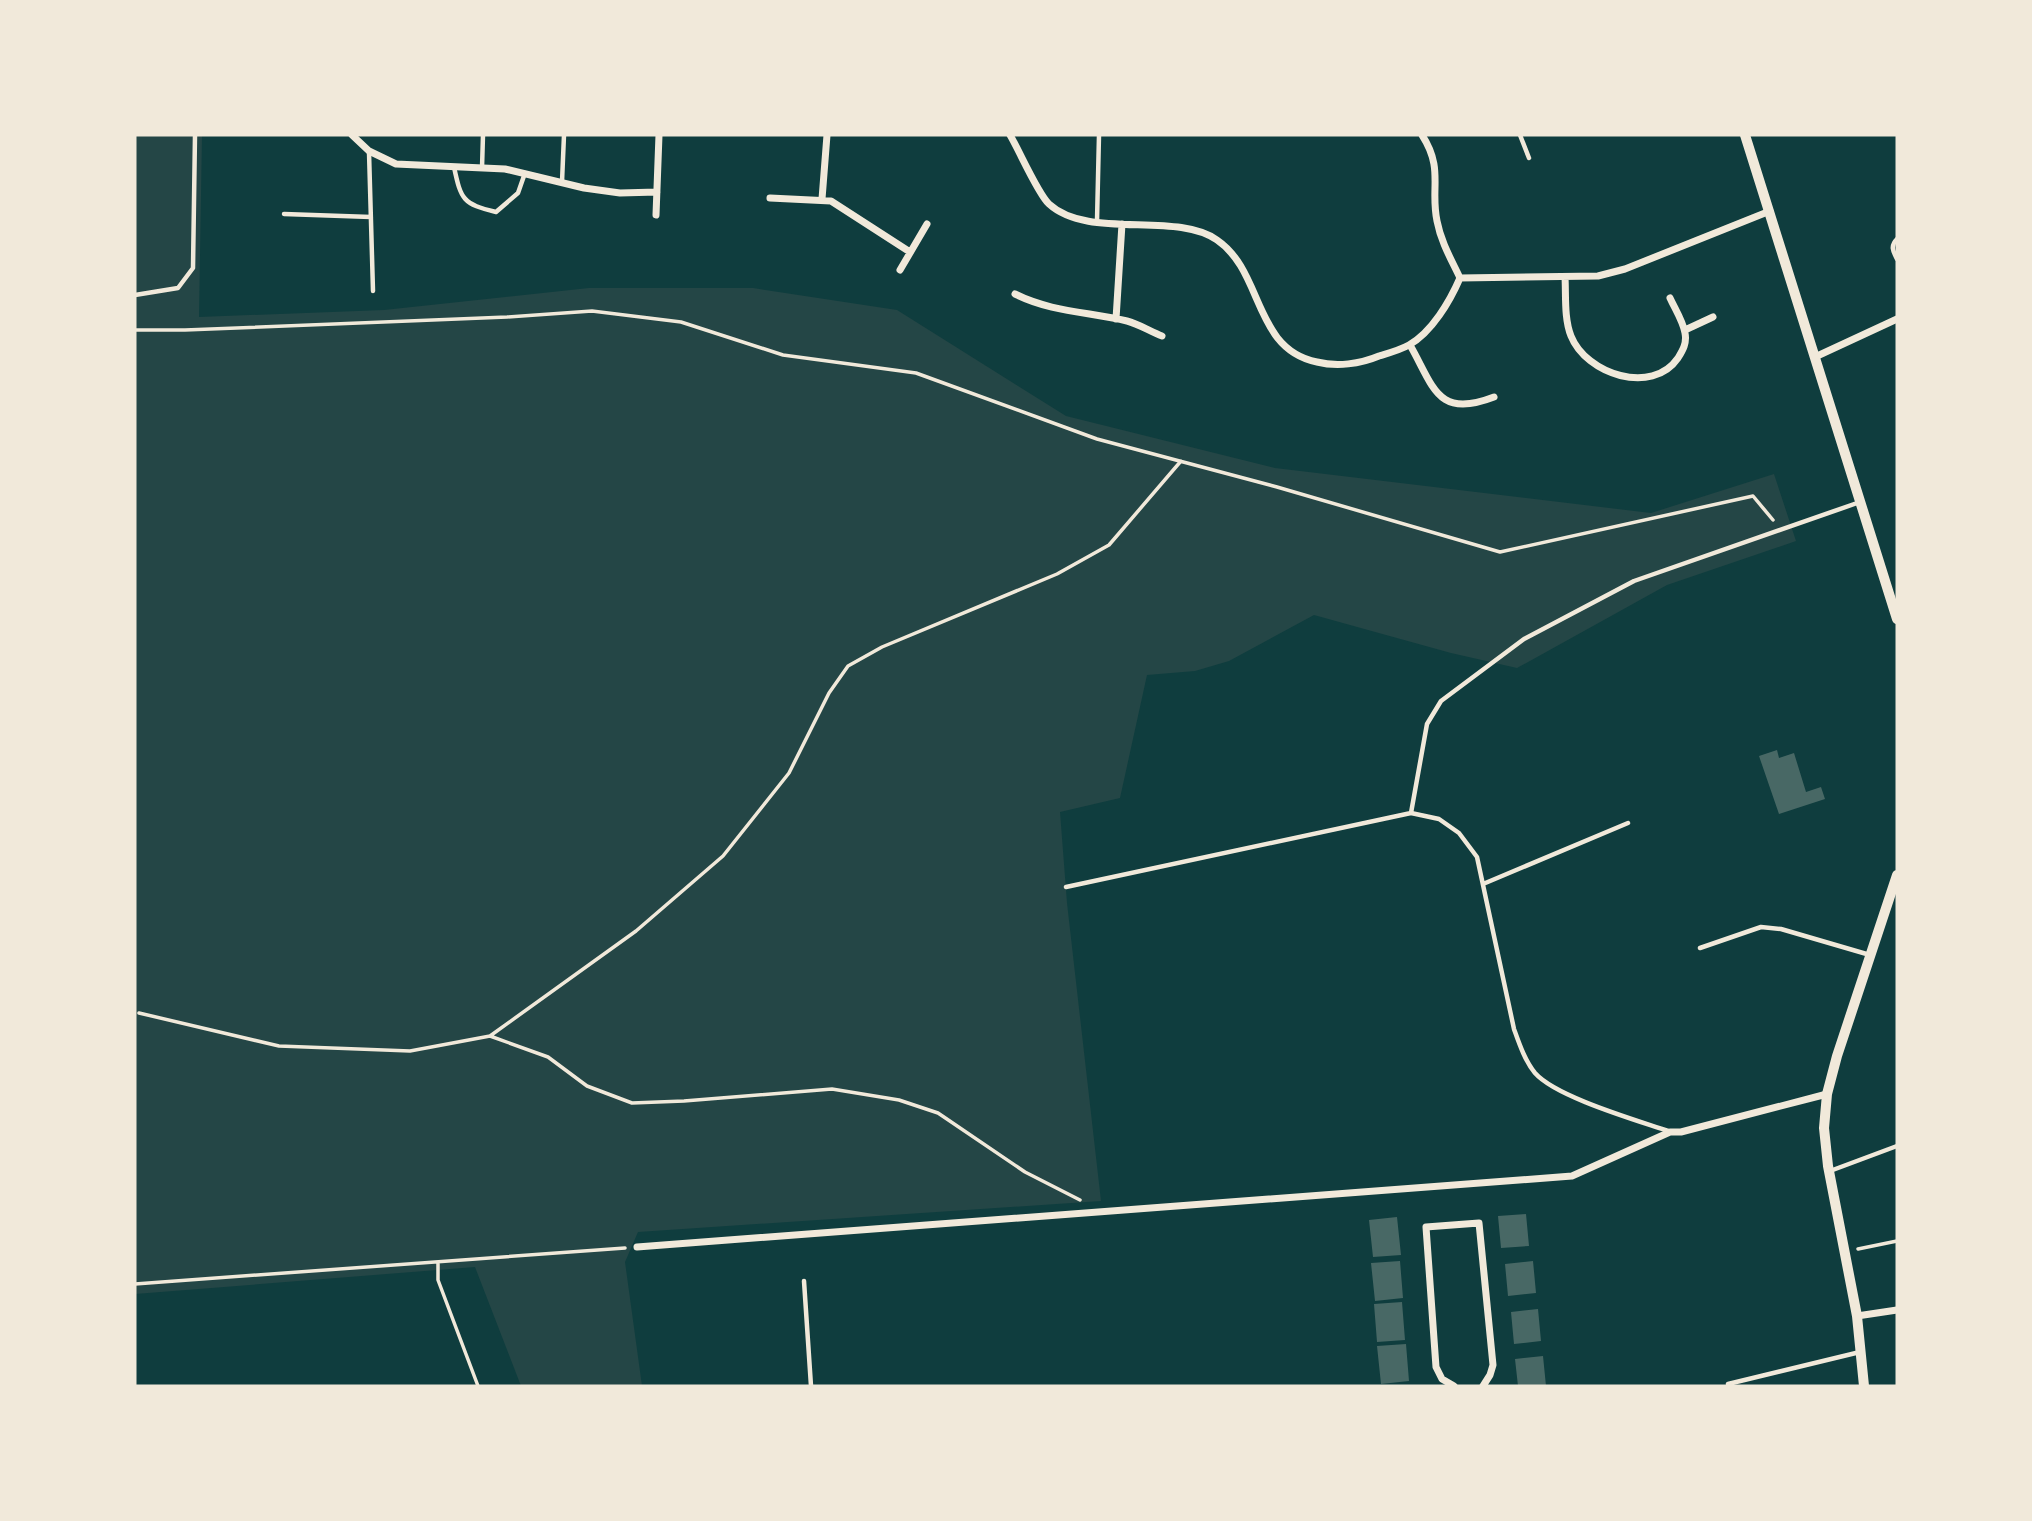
<svg xmlns="http://www.w3.org/2000/svg" width="2032" height="1521" viewBox="0 0 2032 1521" font-family="'Work Sans',sans-serif">
<style>
.green{fill:#244646}
.building{fill:#486865}
.lines{fill:none;stroke-linecap:round;stroke-linejoin:round}
.path{stroke:#f1e9da;stroke-width:3.5}
.service{stroke:#f1e9da;stroke-width:4.5}
.minor{stroke:#f1e9da;stroke-width:7}
.tertiary{stroke:#f1e9da;stroke-width:10}
</style>
<rect width="100%" height="100%" fill="#0f3d3e"/>
<path class="green" d="M 135,135 L 202,135 L 199,317 L 384,310 L 589,288 L 753,288 L 897,310 L 1066,416 L 1275,468 L 1651,513 L 1774,474 L 1796,541 L 1667,585 L 1517,668 L 1451,653 L 1314,615 L 1229,661 L 1195,671 L 1147,675 L 1120,798 L 1060,812 L 1067,903 L 1101,1201 L 638,1232 L 625,1262 L 642,1386 L 521,1386 L 475,1267 L 135,1294 Z"/>
<path class="building" d="M 1777,750 L 1779,758 L 1794,753 L 1806,792 L 1821,787 L 1825,799 L 1779,814 L 1759,756 Z
M 1526,1214 L 1529,1246 L 1501,1248 L 1498,1216 Z
M 1397,1217 L 1401,1255 L 1373,1257 L 1369,1220 Z
M 1400,1261 L 1403,1298 L 1375,1301 L 1371,1263 Z
M 1533,1261 L 1536,1293 L 1508,1296 L 1505,1264 Z
M 1402,1302 L 1405,1340 L 1377,1342 L 1374,1304 Z
M 1538,1309 L 1541,1341 L 1514,1344 L 1511,1312 Z
M 1406,1344 L 1409,1381 L 1381,1384 L 1377,1346 Z
M 1543,1356 L 1546,1386 L 1518,1386 L 1515,1359 Z"/>
<g class="lines">
<path class="path" d="M 135,330 L 185,330 L 507,317 L 592,311 L 681,322 L 783,355 L 916,373 L 1097,439 L 1277,487 L 1500,552 L 1753,496 L 1773,520
M 139,1013 L 279,1046 L 410,1051 L 490,1036 L 636,931 L 723,856 L 789,773 L 829,693 L 848,666 L 882,647 L 1057,574 L 1109,545 L 1181,461
M 490,1036 L 548,1057 L 587,1086 L 632,1103 L 684,1101 L 832,1089 L 899,1100 L 938,1113 L 1025,1172 L 1080,1200
M 1858,1249 L 1897,1241
M 438,1263 L 438,1280 L 478,1386
M 135,1284 L 625,1248"/>
<path class="service" d="M 1520,135 L 1529,158
M 369,152 L 373,291
M 454,167 C 461,200 463,204 496,212 L 518,193 L 525,173
M 482,168 L 483,135
M 562,182 L 564,135
M 284,214 L 371,217
M 1097,221 L 1099,135
M 1897,239 C 1890,246 1893,251 1897,259
M 135,295 L 178,288 L 193,268 L 195,135
M 1411,813 L 1427,724 L 1441,701 L 1524,639 L 1634,581 L 1860,502
M 1483,884 L 1628,823
M 1066,887 L 1411,813 L 1439,819 L 1459,833 L 1477,857 L 1514,1029 C 1519,1043 1525,1061 1535,1073 C 1556,1097 1636,1120 1668,1131
M 1700,948 L 1761,927 L 1781,929 L 1870,955
M 1830,1171 L 1897,1146
M 804,1281 L 811,1386
M 1728,1384 L 1860,1352"/>
<path class="minor" d="M 352,135 L 369,151 L 396,164 L 505,169 L 584,188 L 620,193 L 657,192
M 1010,135 C 1019,150 1038,194 1049,204 C 1088,240 1176,211 1217,240 C 1264,272 1253,349 1317,362 C 1337,367 1360,364 1379,356 C 1389,353 1400,350 1409,345 C 1432,332 1450,301 1460,278 L 1598,276 L 1625,269 L 1770,211
M 1422,135 C 1444,169 1430,188 1437,221 C 1441,242 1451,259 1460,278
M 770,198 L 831,201 L 910,252
M 822,199 L 827,135
M 656,215 L 659,135
M 900,270 L 927,224
M 1565,277 C 1566,295 1564,319 1571,336 C 1586,374 1652,396 1678,358 C 1683,350 1687,343 1685,333 C 1683,321 1675,309 1670,298
M 1015,294 C 1051,312 1089,312 1127,321 C 1139,324 1151,332 1162,336
M 1116,319 L 1122,224
M 1685,330 L 1713,317
M 1410,345 C 1434,387 1437,419 1494,397
M 1815,357 L 1897,319
M 637,1247 L 1572,1176 L 1670,1132 L 1681,1132 L 1827,1094
M 1857,1316 L 1897,1310
M 1454,1386 L 1442,1379 L 1436,1367 L 1426,1227 L 1479,1223 L 1493,1365 L 1490,1375 L 1483,1386"/>
<path class="tertiary" d="M 1745,135 L 1897,619
M 1864,1386 L 1857,1316 L 1828,1166 L 1824,1128 L 1827,1094 L 1837,1056 L 1897,875"/>
</g>
<rect width="2032" height="1521" fill="none" stroke="#f1e9da" stroke-width="273"/>
</svg>
